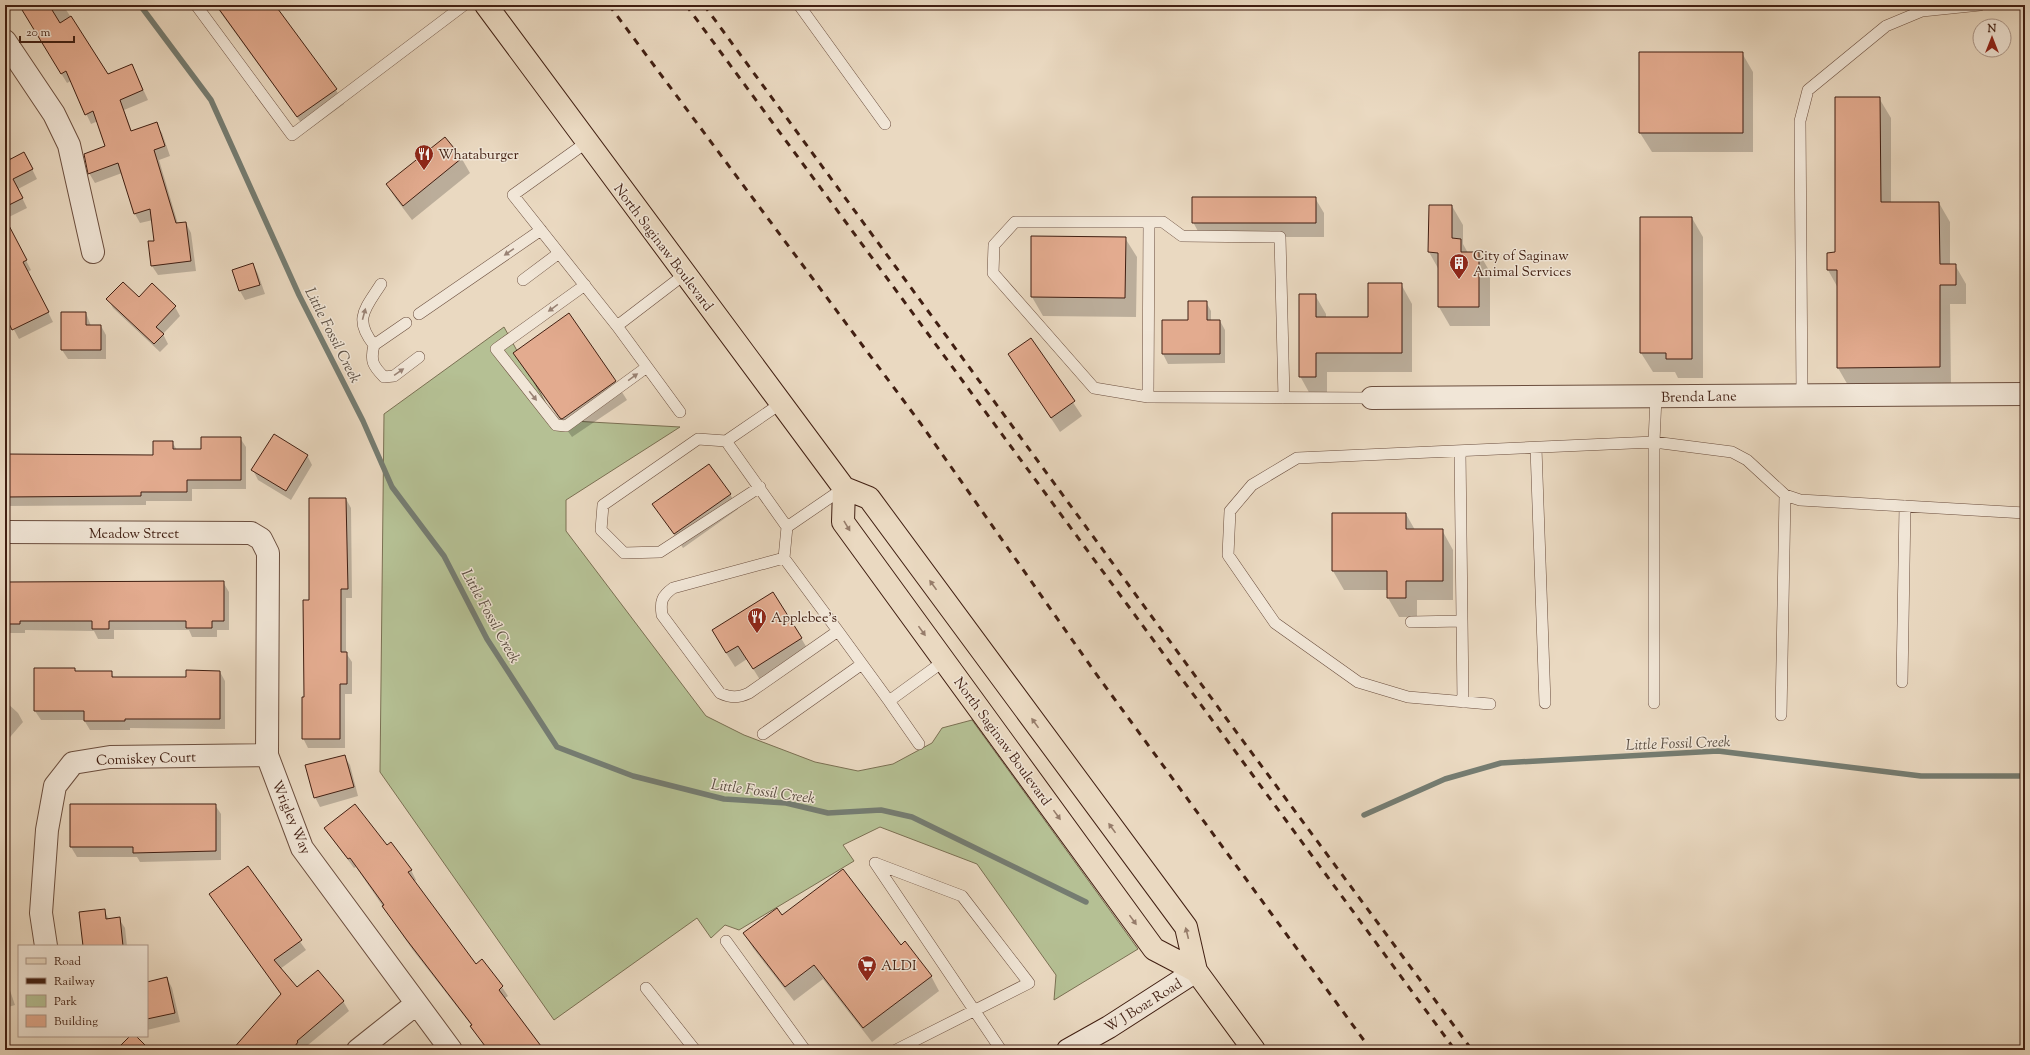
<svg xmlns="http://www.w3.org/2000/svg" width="2030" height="1055" viewBox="0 0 2030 1055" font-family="'Sorts Mill Goudy',serif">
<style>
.green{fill:#b5c094;stroke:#7b7053}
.shadow{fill:#0003}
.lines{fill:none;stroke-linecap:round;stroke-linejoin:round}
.stream{stroke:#757c71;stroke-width:5.5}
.building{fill:#e3ab8f;stroke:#411f12}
.service-casing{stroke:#6b4e3e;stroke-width:12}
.minor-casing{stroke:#6b4e3e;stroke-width:24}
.secondary-casing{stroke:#411f12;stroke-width:24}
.primary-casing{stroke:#411f12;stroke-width:24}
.service{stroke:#f1e6d7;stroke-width:11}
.minor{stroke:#f1e6d7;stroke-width:22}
.secondary{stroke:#f1e6d7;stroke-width:22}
.primary{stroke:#ead9c1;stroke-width:22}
.rail{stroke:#411f12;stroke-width:3;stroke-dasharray:7 7;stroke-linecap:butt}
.oneway{fill:#998274}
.oneway2{fill:#967c6a}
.labels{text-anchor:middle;stroke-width:3;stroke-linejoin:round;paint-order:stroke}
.poi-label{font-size:14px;fill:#411f12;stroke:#f1e6d7;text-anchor:start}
.street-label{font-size:14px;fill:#411f12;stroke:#f1e6d7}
.water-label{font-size:15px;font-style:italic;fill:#5b4e42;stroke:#f1e6d7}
</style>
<rect width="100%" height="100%" fill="#ead9c1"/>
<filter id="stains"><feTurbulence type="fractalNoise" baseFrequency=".005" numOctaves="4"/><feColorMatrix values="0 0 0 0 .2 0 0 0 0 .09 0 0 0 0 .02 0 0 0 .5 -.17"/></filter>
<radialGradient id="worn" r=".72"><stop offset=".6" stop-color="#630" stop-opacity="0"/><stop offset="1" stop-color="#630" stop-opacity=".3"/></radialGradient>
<path class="green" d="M 504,327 L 555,420 L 680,427 L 566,500 L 566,531 L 706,716 L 744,735 L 815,762 L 858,771 L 893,764 L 932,743 L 942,728 L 972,720 L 1138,949 L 1054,1000 L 1056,975 L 977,864 L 880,827 L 843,845 L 854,861 L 739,930 L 725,925 L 711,938 L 697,918 L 554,1020 L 380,772 L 384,414 Z"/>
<path class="shadow" d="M 19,5 L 63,5 L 108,75 L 132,65 L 148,100 L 124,110 L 132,132 L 156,124 L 162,133 L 170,156 L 159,160 L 178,224 L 186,223 L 191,233 L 196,271 L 158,275 L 152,266 L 155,242 L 153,220 L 140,223 L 135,214 L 122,173 L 95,183 L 89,173 L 106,147 L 98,121 L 91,124 L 71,81 L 67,83 Z
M 215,5 L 274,5 L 336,90 L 344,104 L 307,131 Z
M 1742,53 L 1753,72 L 1753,152 L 1652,152 L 1640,133 Z
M 1879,98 L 1891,118 L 1891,203 L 1939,203 L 1950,222 L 1950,265 L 1955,265 L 1966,284 L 1966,304 L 1950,304 L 1951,386 L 1849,387 L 1838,368 L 1838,288 L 1828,270 L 1836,253 Z
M 445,138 L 462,159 L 470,173 L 412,220 L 396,199 L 387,185 Z
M 5,149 L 12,160 L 29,163 L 37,179 L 18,189 L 27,208 L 5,219 Z
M 1315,198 L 1324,213 L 1324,237 L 1201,237 L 1193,222 Z
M 1452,206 L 1463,225 L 1463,244 L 1468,253 L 1479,253 L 1490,272 L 1490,326 L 1450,326 L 1439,307 L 1439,270 L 1429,252 Z
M 1692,218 L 1703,237 L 1703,378 L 1678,378 L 1675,372 L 1653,372 L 1641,353 Z
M 5,225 L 12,234 L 31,270 L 28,272 L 53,322 L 19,339 L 5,313 Z
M 1125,238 L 1137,257 L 1136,317 L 1043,316 L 1032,297 Z
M 253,264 L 258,274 L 265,294 L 245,300 L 240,291 L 233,270 Z
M 1401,284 L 1412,304 L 1412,372 L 1327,372 L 1327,396 L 1311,396 L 1300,376 L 1315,295 L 1326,314 L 1326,318 L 1369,318 Z
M 139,298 L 175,307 L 180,316 L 163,334 L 168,344 L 160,352 L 113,308 L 108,299 Z
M 1206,302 L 1211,311 L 1211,321 L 1220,321 L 1225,330 L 1225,363 L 1168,364 L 1163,354 L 1163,321 L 1189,321 Z
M 86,313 L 91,326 L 101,326 L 106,335 L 106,359 L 68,359 L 62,350 Z
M 1031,339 L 1082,416 L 1060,432 L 1009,354 Z
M 514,353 L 615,381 L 627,400 L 572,437 L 526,372 Z
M 240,438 L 246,447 L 246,489 L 192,489 L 192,501 L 146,501 L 146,505 L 7,506 L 5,504 L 5,455 L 154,456 L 172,442 L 177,450 L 202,450 Z
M 307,455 L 312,465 L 291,500 L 258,480 L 253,470 Z
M 730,494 L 738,509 L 683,548 L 654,504 Z
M 346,499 L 351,508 L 352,598 L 346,598 L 346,653 L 352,662 L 352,694 L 345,694 L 345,748 L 308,748 L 303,738 L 310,601 Z
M 1406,514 L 1415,530 L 1442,530 L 1453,550 L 1453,600 L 1417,600 L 1417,617 L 1399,617 L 1388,598 L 1388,590 L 1344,590 L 1333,571 Z
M 223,582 L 229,592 L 229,630 L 217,630 L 217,637 L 192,637 L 189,630 L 114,630 L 114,639 L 98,639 L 94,631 L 25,630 L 25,633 L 5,633 L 5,583 Z
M 801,638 L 810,653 L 762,683 L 747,659 L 735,667 L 721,645 Z
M 74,669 L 76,672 L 111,672 L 114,678 L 187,678 L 220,672 L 225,681 L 225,729 L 130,728 L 130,730 L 90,730 L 84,720 L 41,720 L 35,711 Z
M 5,701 L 18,713 L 23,722 L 5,743 Z
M 344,756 L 350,765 L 358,796 L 320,807 L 315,797 Z
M 71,805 L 215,805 L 221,814 L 221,860 L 140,862 L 137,857 L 77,857 L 71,847 Z
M 325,829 L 387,847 L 411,870 L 416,880 L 414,882 L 476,966 L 482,961 L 502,987 L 508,996 L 504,999 L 544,1050 L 488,1050 L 472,1026 L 412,949 L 356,867 L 354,868 Z
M 247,868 L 306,950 L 280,969 L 297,989 L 343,1001 L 349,1011 L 302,1050 L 240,1050 L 282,995 L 210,894 Z
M 104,910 L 109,920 L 119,919 L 125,928 L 127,946 L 84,946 Z
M 782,916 L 900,946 L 931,976 L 939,991 L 872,1042 L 823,979 L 794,1001 L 753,948 L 744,933 Z
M 5,976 L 15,1005 L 5,1008 Z
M 167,978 L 172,988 L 180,1022 L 147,1030 L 147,983 Z
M 5,1037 L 10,1050 L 5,1050 Z"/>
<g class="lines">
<path class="stream" d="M 140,5 L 211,100 L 299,295 L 363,421 L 392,487 L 444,556 L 487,639 L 557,747 L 633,776 L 724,799 L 786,803 L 828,813 L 881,810 L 912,817 L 1086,902
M 1364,815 L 1445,779 L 1501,763 L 1718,751 L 1921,776 L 2025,776"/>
</g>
<path class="building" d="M 19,5 L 49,5 L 60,23 L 71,16 L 108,74 L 132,64 L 143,90 L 120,100 L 131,131 L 157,122 L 165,146 L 154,150 L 176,223 L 186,222 L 191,261 L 151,266 L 148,241 L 154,241 L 150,209 L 134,214 L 118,163 L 88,174 L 84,154 L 105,146 L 93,111 L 85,115 L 66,71 L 61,74 Z
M 216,5 L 275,5 L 337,89 L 297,117 Z
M 1639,52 L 1743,52 L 1743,133 L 1639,133 Z
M 1835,97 L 1880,97 L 1881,202 L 1939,202 L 1940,264 L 1956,264 L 1956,285 L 1940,285 L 1940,367 L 1837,368 L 1837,270 L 1827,270 L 1827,253 L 1835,252 Z
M 445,137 L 462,158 L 403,206 L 386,184 Z
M 24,152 L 33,169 L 13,179 L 23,198 L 5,207 L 5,162 Z
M 1192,197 L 1316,197 L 1316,223 L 1192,223 Z
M 1429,205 L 1452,205 L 1452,238 L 1461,239 L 1461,252 L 1479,252 L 1479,307 L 1438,307 L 1438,253 L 1428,252 Z
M 1640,217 L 1692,217 L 1692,359 L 1666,359 L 1666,353 L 1640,353 Z
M 5,218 L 27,260 L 23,262 L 49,312 L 12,330 L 5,315 Z
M 1031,236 L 1126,237 L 1125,298 L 1031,297 Z
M 253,263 L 260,285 L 239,291 L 232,270 Z
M 123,282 L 139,297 L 152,283 L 176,306 L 156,327 L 164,334 L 154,344 L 106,299 Z
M 1368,283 L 1402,283 L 1402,353 L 1316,353 L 1316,377 L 1299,377 L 1299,294 L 1316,294 L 1316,317 L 1368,317 Z
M 1188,301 L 1207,301 L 1207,320 L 1220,320 L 1220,354 L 1162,354 L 1162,320 L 1188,320 Z
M 61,312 L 86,312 L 86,325 L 101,325 L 101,350 L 61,350 Z
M 569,313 L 616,381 L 562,419 L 560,418 L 513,353 Z
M 1031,338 L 1075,401 L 1051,418 L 1008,354 Z
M 274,434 L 308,455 L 286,491 L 251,470 Z
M 201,437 L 241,437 L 241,480 L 187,480 L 187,492 L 141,492 L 141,496 L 5,497 L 5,454 L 153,455 L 153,441 L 173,441 L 173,449 L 201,449 Z
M 709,464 L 731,494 L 674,534 L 652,504 Z
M 309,498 L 346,498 L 348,589 L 341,589 L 341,652 L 347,652 L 347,684 L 340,684 L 340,739 L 302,739 L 302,697 L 304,697 L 303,600 L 309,600 Z
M 1332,513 L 1406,513 L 1406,529 L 1443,529 L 1443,581 L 1406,581 L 1406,598 L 1387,598 L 1387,571 L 1332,571 Z
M 224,581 L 224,621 L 212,621 L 212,628 L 186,628 L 186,621 L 109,621 L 109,629 L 92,629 L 92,621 L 20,621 L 20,624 L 5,624 L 5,582 Z
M 773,592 L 802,638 L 753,669 L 738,646 L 726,653 L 712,630 Z
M 34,668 L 75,668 L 75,671 L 112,671 L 112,677 L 186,677 L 186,670 L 220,671 L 220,719 L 125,719 L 125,721 L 84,721 L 84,711 L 34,711 Z
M 345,755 L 354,787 L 314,798 L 305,765 Z
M 70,804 L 216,804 L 216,851 L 133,853 L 133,847 L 70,847 Z
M 355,804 L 387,845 L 391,842 L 412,870 L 408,872 L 476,964 L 482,959 L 503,986 L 499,990 L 544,1050 L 488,1050 L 470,1026 L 472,1025 L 406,939 L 382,906 L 384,905 L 350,858 L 348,859 L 324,828 Z
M 248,866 L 302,940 L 274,960 L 297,987 L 318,970 L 344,1001 L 297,1041 L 298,1042 L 292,1050 L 232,1050 L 281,994 L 209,894 Z
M 843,869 L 901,945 L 905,941 L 932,976 L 863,1028 L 814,965 L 785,987 L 743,933 L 777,908 L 782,915 Z
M 105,909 L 106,919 L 120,917 L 123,946 L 83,946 L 79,912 Z
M 167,977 L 175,1013 L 147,1019 L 147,982 Z
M 130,1036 L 136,1036 L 150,1050 L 116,1050 Z"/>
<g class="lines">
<defs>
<path id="service" d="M 196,5 L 292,135 L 464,5
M 799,5 L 885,124
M 587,142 L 513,195 L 617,326 L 685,274
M 523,280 L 559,253
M 585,285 L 496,349 L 556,425 L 566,426 L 647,367
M 419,314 L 541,230
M 406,323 L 374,345 C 370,361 373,366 384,377 L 394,376 L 419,357
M 617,326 L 680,412
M 374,345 C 353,319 365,309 381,284
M 1802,395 L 1800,121 L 1808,90 L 1886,26 L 1922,11 L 1980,5
M 1148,397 L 1149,222
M 1284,398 L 1280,237 L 1182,236 L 1163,222 L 1015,222 L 994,245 L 993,273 L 1094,388 L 1148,397 L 1372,398
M 726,441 L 787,527 L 844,488
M 1536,448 L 1545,703
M 1460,451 L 1463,702
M 760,487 L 660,552 L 624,553 L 601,530 L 603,505 L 698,439 L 726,441 L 780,404
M 787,527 L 784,558 L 673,588 C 662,596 660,601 662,615 L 720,693 C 731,698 738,698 749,693 L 838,631 L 889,701 L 944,661
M 784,558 L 838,631
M 1411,622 L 1462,621
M 1902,682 L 1905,506
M 889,701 L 919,744
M 1654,703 L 1654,442 L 1656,397
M 1490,704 L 1408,697 L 1358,682 L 1275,623 L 1228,555 L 1230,511 L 1252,485 L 1297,458 L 1654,442 L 1732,452 L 1747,460 L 1785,495 L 1800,500 L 2025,513
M 1781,715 L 1785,495
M 763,734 L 862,664
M 875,863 L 962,896 L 1029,983 L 896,1050
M 875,863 L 1001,1050
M 726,941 L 805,1050
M 646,988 L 695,1050"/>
<path id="minor" d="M 5,41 L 54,114 L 69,145 L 93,252
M 1372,398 L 2025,394
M 5,532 L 251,533 L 261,539 L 268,553 L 267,755 L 302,848 L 451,1050
M 46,946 L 41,913 L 47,830 L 55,786 L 73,763 L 110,757 L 267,755
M 358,1050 L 416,1004"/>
<path id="secondary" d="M 1068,1050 L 1109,1027 L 1196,971"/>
<path id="primary" d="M 486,5 L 844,488 L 869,498 L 1186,927 L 1196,971 L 1254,1050
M 844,488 L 843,522 L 1154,949 L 1196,971"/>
</defs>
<use href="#service" class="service-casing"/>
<use href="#minor" class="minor-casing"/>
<use href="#secondary" class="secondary-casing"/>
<use href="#primary" class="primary-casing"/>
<use href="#service" class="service"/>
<use href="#minor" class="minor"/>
<use href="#secondary" class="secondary"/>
<use href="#primary" class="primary"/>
<path class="rail" d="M 609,5 L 921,424 L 1094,671 L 1371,1050
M 686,5 L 1455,1050
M 704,5 L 1226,718 L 1472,1050"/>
</g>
<defs><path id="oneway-solid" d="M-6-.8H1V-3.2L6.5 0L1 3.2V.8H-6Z"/></defs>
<g class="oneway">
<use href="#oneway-solid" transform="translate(509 252) rotate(145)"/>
<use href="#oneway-solid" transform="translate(553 308) rotate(144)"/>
<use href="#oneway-solid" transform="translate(364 314) rotate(-75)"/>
<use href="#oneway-solid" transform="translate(399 372) rotate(-35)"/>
<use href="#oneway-solid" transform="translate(633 377) rotate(-36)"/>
<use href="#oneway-solid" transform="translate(533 396) rotate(51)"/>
</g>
<g class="oneway2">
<use href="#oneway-solid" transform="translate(847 526) rotate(59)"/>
<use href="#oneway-solid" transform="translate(933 585) rotate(-126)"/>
<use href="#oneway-solid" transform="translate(922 631) rotate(54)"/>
<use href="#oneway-solid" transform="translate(1035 723) rotate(-126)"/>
<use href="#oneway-solid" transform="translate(1057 815) rotate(54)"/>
<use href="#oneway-solid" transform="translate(1112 828) rotate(-126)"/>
<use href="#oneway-solid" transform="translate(1133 920) rotate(54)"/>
<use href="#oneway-solid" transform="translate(1187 933) rotate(-104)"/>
</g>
<defs>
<symbol id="restaurant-pin" viewBox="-11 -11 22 30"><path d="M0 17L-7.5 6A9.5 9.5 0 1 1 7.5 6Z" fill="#8f2418" stroke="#f1e6d7"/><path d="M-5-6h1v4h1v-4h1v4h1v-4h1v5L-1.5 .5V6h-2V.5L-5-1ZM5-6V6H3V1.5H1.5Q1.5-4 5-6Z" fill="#fff"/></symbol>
<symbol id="building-pin" viewBox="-11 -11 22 30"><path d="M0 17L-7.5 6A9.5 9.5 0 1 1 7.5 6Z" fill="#8f2418" stroke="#f1e6d7"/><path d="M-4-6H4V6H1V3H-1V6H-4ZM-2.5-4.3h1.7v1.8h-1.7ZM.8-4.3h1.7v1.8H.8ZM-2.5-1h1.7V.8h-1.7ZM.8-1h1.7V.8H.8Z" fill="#fff"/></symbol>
<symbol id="supermarket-pin" viewBox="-11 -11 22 30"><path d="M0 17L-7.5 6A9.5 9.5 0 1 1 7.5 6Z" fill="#8f2418" stroke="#f1e6d7"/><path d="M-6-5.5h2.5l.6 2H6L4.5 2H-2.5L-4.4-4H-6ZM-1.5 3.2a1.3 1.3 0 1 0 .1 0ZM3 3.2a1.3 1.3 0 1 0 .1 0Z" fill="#fff"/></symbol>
</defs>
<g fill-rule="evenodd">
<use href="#restaurant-pin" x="413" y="143" width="22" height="30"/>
<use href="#building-pin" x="1448" y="252" width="22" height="30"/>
<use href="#restaurant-pin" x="746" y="606" width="22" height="30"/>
<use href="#supermarket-pin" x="856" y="954" width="22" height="30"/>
</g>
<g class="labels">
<g class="poi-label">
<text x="438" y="159">Whataburger</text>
<text x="1473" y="260">City of Saginaw<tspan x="1473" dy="16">Animal Services</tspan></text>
<text x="771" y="622">Applebee's</text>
<text x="881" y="970">ALDI</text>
</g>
<g class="street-label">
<text transform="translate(664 247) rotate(53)" y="5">North Saginaw Boulevard</text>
<text transform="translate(1699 396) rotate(-1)" y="5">Brenda Lane</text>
<text x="134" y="538">Meadow Street</text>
<text transform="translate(1003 741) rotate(54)" y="5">North Saginaw Boulevard</text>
<text transform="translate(146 758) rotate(-2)" y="5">Comiskey Court</text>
<text transform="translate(292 817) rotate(67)" y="5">Wrigley Way</text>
<text transform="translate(1143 1005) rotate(-32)" y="5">W J Boaz Road</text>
</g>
<g class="water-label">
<text transform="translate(333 335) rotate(63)" y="5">Little Fossil Creek</text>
<text transform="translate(491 616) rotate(61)" y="5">Little Fossil Creek</text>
<text transform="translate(1678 743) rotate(-2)" y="5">Little Fossil Creek</text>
<text transform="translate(763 791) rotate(8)" y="5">Little Fossil Creek</text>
</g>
</g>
<rect width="2030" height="1055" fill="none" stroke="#ead9c1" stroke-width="20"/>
<rect x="6" y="6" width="2018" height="1043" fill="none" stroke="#411f12" stroke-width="2"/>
<rect x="10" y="10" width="2010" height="1035" fill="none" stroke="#411f12"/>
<rect x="18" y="945" width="130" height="92" fill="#f1e6d7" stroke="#ab9688"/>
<rect x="26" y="958" width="20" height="6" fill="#ead9c1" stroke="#ab9688"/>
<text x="54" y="965" font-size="12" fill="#411f12">Road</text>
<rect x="26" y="978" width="20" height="6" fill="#411f12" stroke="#ab9688"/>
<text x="54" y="985" font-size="12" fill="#411f12">Railway</text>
<rect x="26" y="995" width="20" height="12" fill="#b5c094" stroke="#ab9688"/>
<text x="54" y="1005" font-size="12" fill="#411f12">Park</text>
<rect x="26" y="1015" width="20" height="12" fill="#e3ab8f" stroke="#ab9688"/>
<text x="54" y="1025" font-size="12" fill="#411f12">Building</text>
<g transform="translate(1992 38)"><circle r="19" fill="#f1e6d7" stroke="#ab9688"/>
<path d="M0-3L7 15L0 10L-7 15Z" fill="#8f2418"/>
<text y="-6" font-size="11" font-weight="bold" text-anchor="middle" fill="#411f12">N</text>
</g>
<path d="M20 36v6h54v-6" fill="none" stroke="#411f12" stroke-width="2"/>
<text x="26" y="36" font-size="12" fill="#411f12" stroke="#f1e6d7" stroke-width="3" paint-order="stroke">20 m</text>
<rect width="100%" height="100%" filter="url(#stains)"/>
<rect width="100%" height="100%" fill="url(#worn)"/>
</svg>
